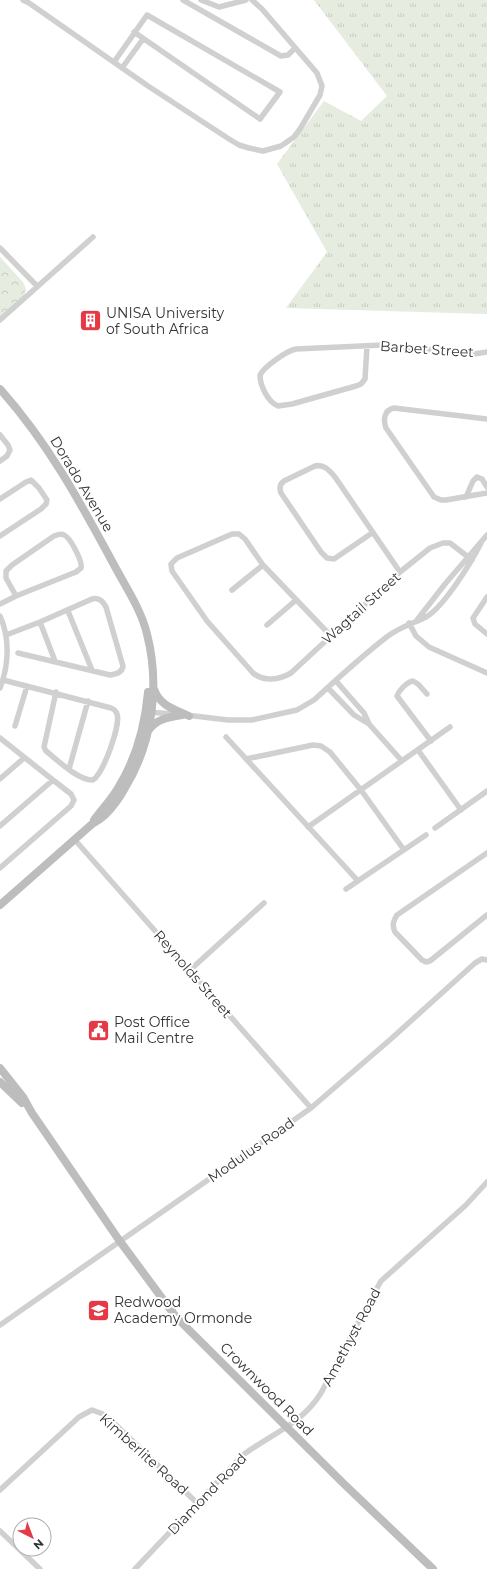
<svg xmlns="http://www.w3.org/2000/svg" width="487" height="1569" viewBox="0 0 487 1569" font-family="Montserrat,sans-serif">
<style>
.grass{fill:url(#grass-tufts)}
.park{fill:url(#park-crowns)}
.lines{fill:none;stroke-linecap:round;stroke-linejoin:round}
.street{stroke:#d0d0d0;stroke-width:5.5}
.secondary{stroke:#bdbdbd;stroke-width:8}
.labels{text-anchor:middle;stroke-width:4;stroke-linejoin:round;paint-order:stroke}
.poi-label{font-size:14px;fill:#333;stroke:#fff;text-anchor:start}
.street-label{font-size:14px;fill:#333;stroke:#fff}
</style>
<defs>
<pattern id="grass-tufts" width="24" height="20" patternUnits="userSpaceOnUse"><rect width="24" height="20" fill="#e6ecdf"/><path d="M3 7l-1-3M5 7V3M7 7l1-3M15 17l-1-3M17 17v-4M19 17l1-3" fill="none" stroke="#c6cbc0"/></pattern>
<pattern id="park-crowns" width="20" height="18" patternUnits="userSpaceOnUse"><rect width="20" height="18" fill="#e6ecdf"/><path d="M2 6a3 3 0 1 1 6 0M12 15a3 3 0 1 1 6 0" fill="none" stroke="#c6cbc0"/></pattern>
</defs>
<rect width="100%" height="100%" fill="#fff"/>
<path class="grass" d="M 314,0 L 487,0 L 487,314 L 286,308 L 327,252 L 277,164 L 324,101 L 361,121 L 387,96 Z"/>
<path class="park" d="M 0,257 L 23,282 L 26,289 L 24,296 L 0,318 Z"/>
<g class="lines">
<path class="street" d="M 23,0 L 29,3 L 148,86 L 229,139 L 239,145 L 249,148 L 263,151 L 281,146 L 294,137 L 300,129 L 320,95 L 322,86 L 317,73 L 311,66 L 262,9 L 252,0
M 183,0 L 281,56 L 288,55 L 295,48
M 201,0 L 219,7 L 246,0
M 114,62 L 147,15 L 280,92 L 260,119 L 134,32
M 122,68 L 143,39
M 0,248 L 37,286
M 0,320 L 93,237
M 367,346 L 365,379 L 361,384 L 356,386 L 292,404 L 278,406 C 268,402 260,386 260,375 C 264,367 286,351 296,349 L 383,345 L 474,354 L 487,352
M 487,419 L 394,408 C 384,410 383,420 386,428 L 434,497 L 441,500 L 446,500 L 487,493
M 0,435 L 8,445 L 10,450 L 7,456 L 0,461
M 466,497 L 473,481 L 477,477 L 482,479 L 487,487
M 0,499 L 26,482 L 31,480 L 39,488 L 47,500 L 46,504 L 41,509 L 0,536
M 372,533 L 334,559 L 327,558 L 321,552 L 281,493 C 279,488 280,484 284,481 L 315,466 C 324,464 329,470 335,477 L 400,572
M 232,590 L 263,565
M 487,597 L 473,618 L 475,624 L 487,634
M 0,604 L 16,596 L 76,572 L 81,568 C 83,562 70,537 64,535 C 61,533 57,535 54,536 L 12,565 L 6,571 L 6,578 L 16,596
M 68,611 L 92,670
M 0,616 C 10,638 9,665 0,688
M 417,620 L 445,584 L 487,535
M 40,622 L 55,661
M 409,623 L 416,636 L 429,647 L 487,673
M 267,625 L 296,600
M 6,635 L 40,622 L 92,599 C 99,597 103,601 106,607 L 123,666 C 122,673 116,674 110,675 L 18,653
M 330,635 L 263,565 L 245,539 L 239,534 L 232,534 L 177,558 L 171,564 L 172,571 L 207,621 L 253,673 C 264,682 279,680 291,673 L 400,572 L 430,548 L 443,543 L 450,543 L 472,560
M 3,680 L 111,708 C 114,709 116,711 117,714 C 121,725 103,774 93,780 C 79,781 57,760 46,751 L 44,747 L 56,692
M 336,681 L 364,713 L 369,724 L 402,761
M 328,688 L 354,715 L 369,724
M 427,694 L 418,684 L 413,681 C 407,682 399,690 397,696 L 431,741
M 148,712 L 173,714
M 186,715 L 228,720 L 252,720 L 297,710 L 314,700 C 337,679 363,655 388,636 C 400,627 414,623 426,617 C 444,607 472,561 481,543
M 15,726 L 27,686
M 226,737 L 358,881
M 0,738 L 53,780 L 71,794 L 74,800 L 71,806 L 0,868
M 418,750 L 461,810
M 246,759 L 313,745 L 321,746 L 330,752 L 361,790 L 404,850
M 69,769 L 88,701
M 0,779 L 24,758
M 0,826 L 53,780
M 308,827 L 450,727
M 435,828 L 487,791
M 75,840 L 311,1108
M 487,853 L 397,915 C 393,921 392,925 395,932 L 422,960 L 426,962 L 430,961 L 487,915
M 346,889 L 426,835
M 190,970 L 264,903
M 0,1325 L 311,1108 L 392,1038 L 475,963 L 482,959 L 487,960
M 0,1490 L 79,1417 L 92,1410 L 103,1414 L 115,1424 L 197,1503
M 0,1531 L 40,1569
M 135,1569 L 243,1455 C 271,1434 302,1424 321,1393 L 368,1304 L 381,1281 L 466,1205 L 487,1182"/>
<path class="secondary" d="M 0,389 C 48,443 79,500 113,563 C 125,586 141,609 147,634 C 160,685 153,742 125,788 C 120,797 113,807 105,815 C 101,819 95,822 91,825 L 0,905
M 154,689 C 160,706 174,709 189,716
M 148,731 C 156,719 169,717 182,715
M 94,820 C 102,809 111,800 118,788 C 136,759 145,726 148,692
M 0,1068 L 23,1097 L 32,1113 L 119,1240 L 176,1317 L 343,1483 L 433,1569
M 0,1082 L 22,1103"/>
</g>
<defs>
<symbol id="building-square" viewBox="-11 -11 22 22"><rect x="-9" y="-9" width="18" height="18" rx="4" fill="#e63946" stroke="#fff"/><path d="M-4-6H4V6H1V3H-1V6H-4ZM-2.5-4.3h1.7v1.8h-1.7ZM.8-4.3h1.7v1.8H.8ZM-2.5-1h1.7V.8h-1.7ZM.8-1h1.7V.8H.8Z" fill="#fff"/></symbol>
<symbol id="civic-square" viewBox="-11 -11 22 22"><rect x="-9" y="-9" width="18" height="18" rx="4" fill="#e63946" stroke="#fff"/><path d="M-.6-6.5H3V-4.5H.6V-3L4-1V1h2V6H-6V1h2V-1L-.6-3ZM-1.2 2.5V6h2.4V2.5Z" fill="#fff"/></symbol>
<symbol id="school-square" viewBox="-11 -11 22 22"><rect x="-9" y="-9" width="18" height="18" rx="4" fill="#e63946" stroke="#fff"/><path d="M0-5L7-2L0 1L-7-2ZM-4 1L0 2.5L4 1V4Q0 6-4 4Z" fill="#fff"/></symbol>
</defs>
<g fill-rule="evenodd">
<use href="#building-square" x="78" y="308" width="25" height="25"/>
<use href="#civic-square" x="86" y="1018" width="25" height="25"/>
<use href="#school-square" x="86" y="1298" width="25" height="25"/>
</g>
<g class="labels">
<g class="poi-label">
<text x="106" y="318">UNISA University<tspan x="106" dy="16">of South Africa</tspan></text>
<text x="114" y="1027">Post Office<tspan x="114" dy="16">Mail Centre</tspan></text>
<text x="114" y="1307">Redwood<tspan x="114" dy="16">Academy Ormonde</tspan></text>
</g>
<g class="street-label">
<text transform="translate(427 349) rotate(4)" y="5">Barbet Street</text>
<text transform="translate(82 484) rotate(59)" y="5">Dorado Avenue</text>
<text transform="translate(361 608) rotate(-42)" y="5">Wagtail Street</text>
<text transform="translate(193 974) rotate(49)" y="5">Reynolds Street</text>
<text transform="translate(251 1150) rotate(-35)" y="5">Modulus Road</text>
<text transform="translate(351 1337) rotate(-62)" y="5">Amethyst Road</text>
<text transform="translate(267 1389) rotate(45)" y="5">Crownwood Road</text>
<text transform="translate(144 1454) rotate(42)" y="5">Kimberlite Road</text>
<text transform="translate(207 1494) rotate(-46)" y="5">Diamond Road</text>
</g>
</g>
<g transform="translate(32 1537) rotate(138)"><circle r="19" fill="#ffffff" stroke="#adadad"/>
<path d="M0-3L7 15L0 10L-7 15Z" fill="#e63946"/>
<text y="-6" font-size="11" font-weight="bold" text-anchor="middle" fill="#333333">N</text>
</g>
</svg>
